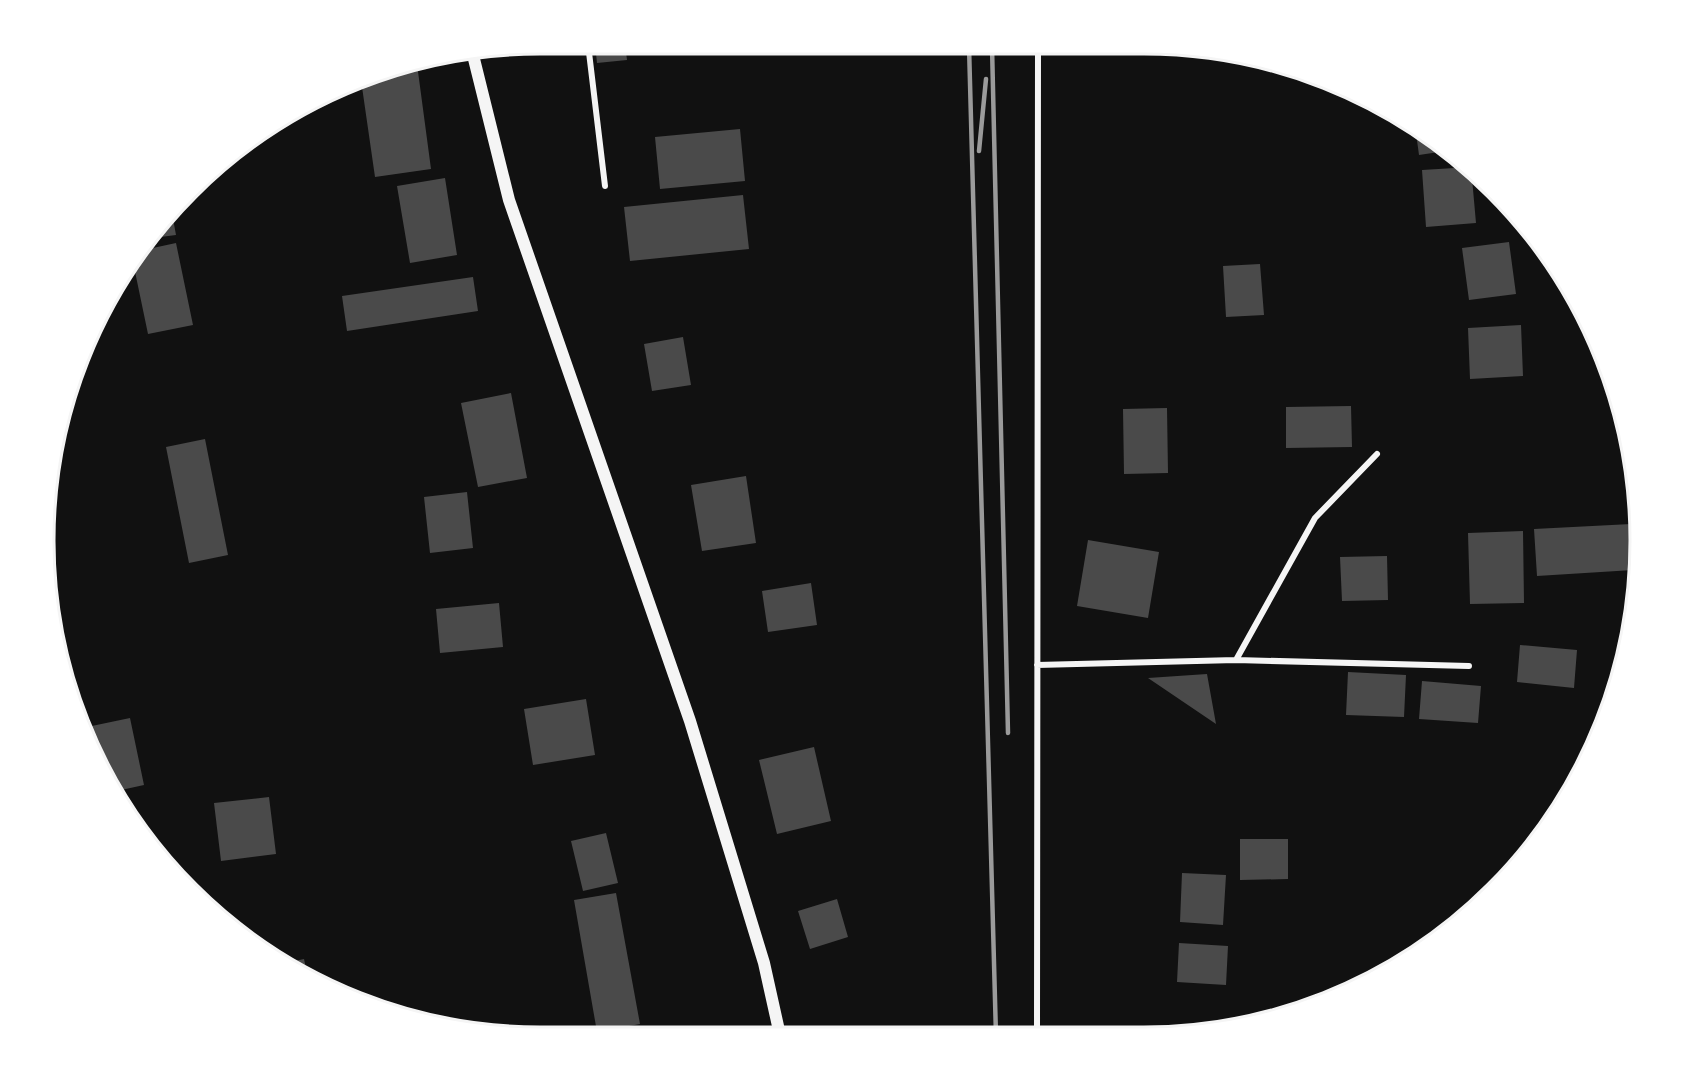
<svg xmlns="http://www.w3.org/2000/svg" width="1684" height="1081" viewBox="0 0 1684 1081" font-family="Rubik,sans-serif">
<style>
.building{fill:#4a4a4a}
.lines{fill:none;stroke-linecap:round;stroke-linejoin:round}
.minor{stroke:#f5f5f5;stroke-width:6}
.secondary{stroke:#f5f5f5;stroke-width:12}
.rail{stroke:#9a9a9a;stroke-width:4.5}
.rim{fill:none;stroke:#f5f5f5;stroke-width:3}
</style>
<rect width="100%" height="100%" fill="#111"/>
<path class="building" d="M 595,44 L 625,44 L 627,60 L 597,63 Z
M 417,64 L 431,169 L 375,177 L 361,80 L 381,70 Z
M 740,129 L 745,181 L 660,189 L 655,137 Z
M 1416,133 L 1446,151 L 1419,155 Z
M 1471,167 L 1476,223 L 1426,227 L 1422,170 Z
M 445,178 L 457,255 L 410,263 L 397,186 Z
M 743,195 L 749,249 L 630,261 L 624,207 Z
M 172,213 L 176,235 L 145,239 L 146,238 Z
M 1509,242 L 1516,294 L 1469,300 L 1462,248 Z
M 176,243 L 193,325 L 148,334 L 133,262 L 139,251 Z
M 1260,264 L 1264,315 L 1226,317 L 1223,266 Z
M 473,277 L 478,311 L 347,331 L 342,296 Z
M 1521,325 L 1523,376 L 1470,379 L 1468,328 Z
M 683,337 L 691,385 L 652,391 L 644,344 Z
M 511,393 L 527,478 L 478,487 L 461,403 Z
M 1351,406 L 1352,447 L 1286,448 L 1286,407 Z
M 1167,408 L 1168,473 L 1124,474 L 1123,409 Z
M 205,439 L 228,555 L 189,563 L 166,447 Z
M 746,476 L 756,543 L 702,551 L 691,485 Z
M 467,492 L 473,548 L 430,553 L 424,497 Z
M 1631,524 L 1633,570 L 1537,576 L 1534,529 Z
M 1523,531 L 1524,603 L 1470,604 L 1468,533 Z
M 1088,540 L 1159,552 L 1148,618 L 1077,606 Z
M 1387,556 L 1388,600 L 1342,601 L 1340,557 Z
M 811,583 L 817,625 L 768,632 L 762,591 Z
M 499,603 L 503,647 L 440,653 L 436,609 Z
M 1520,645 L 1577,650 L 1574,688 L 1517,682 Z
M 1348,672 L 1406,675 L 1404,717 L 1346,715 Z
M 1207,674 L 1216,724 L 1148,678 Z
M 1422,681 L 1481,686 L 1478,723 L 1419,719 Z
M 586,699 L 595,755 L 533,765 L 524,709 Z
M 130,718 L 144,785 L 112,792 L 90,740 L 87,727 Z
M 814,747 L 831,821 L 777,834 L 759,760 Z
M 269,797 L 276,854 L 221,861 L 214,803 Z
M 606,833 L 618,883 L 583,891 L 571,841 Z
M 1240,839 L 1288,839 L 1288,879 L 1240,880 Z
M 1182,873 L 1226,875 L 1223,925 L 1180,922 Z
M 616,893 L 640,1024 L 597,1032 L 574,900 Z
M 837,899 L 848,937 L 810,949 L 798,911 Z
M 1179,943 L 1228,946 L 1226,985 L 1177,982 Z
M 304,959 L 307,973 L 290,962 Z
M 950,1026 L 950,1035 L 857,1035 L 857,1028 Z"/>
<g class="lines">
<path class="minor" d="M 588,44 L 605,186
M 1236,660 L 1315,518 L 1377,454
M 1037,665 L 1236,660 L 1469,666
M 1037,1036 L 1038,47"/>
<path class="secondary" d="M 473,55 L 509,200 L 690,721 L 764,963 L 780,1035"/>
<path class="rail" d="M 969,46 L 996,1036
M 992,46 L 1008,733
M 979,151 L 986,79"/>
</g>
<path d="M0 0H1684V1081H0ZM540 54H1144A486 486 0 0 1 1630 540V541A486 486 0 0 1 1144 1027H540A486 486 0 0 1 54 541V540A486 486 0 0 1 540 54Z" fill="#fff" fill-rule="evenodd"/>
<path class="rim" d="M540 54H1144A486 486 0 0 1 1630 540V541A486 486 0 0 1 1144 1027H540A486 486 0 0 1 54 541V540A486 486 0 0 1 540 54Z"/>
</svg>
